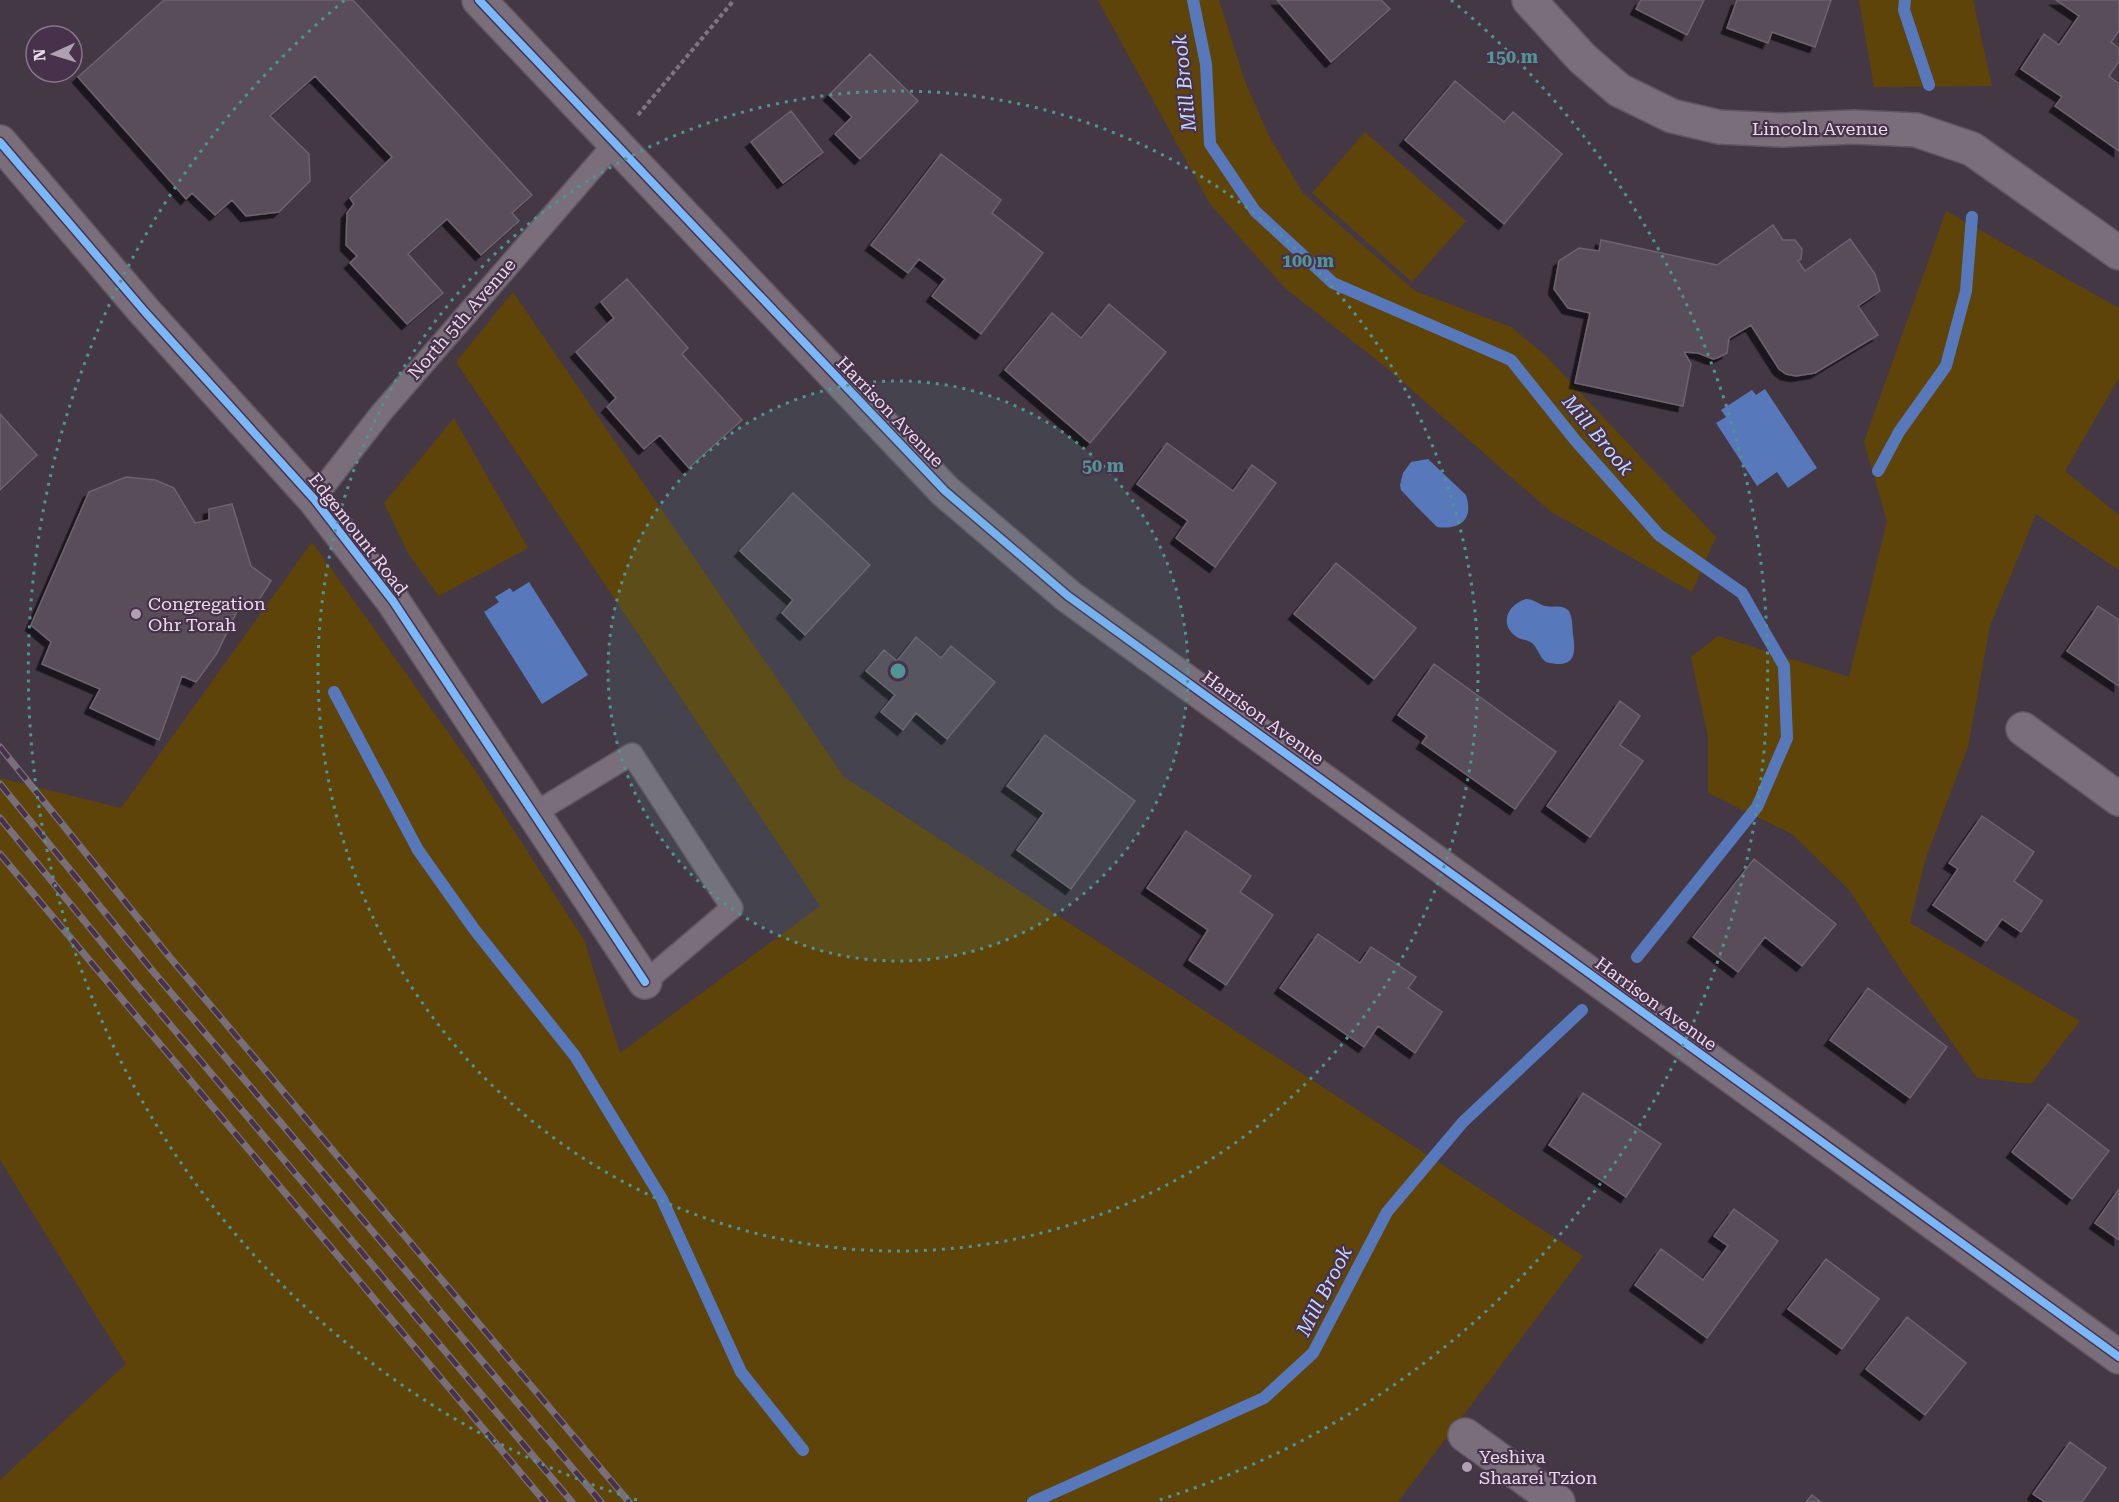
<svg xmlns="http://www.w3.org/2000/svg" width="2119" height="1502" viewBox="0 0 2119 1502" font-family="'Roboto Serif',serif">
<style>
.green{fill:#5e4409}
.water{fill:#5779bb}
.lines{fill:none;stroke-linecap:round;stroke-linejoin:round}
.stream{stroke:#5779bb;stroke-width:12}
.building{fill:#584d59;stroke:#6d626e;stroke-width:1.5;filter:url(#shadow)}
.service-casing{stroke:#605561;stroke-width:24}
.minor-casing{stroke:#605561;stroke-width:36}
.path{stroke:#7e7580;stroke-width:4;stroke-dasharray:4.5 3;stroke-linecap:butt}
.service{stroke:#796e7a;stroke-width:21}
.minor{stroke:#796e7a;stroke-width:33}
.rail-casing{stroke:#796f7a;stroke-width:7}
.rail{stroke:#48324b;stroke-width:4.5;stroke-dasharray:14;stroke-linecap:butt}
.cycleway-casing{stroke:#48324b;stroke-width:11}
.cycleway{stroke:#7ab7fb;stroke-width:8}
.ring{fill:none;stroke:#509493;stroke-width:3;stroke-dasharray:3 6}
.poi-dot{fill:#afa1b0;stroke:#48324b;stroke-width:2}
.labels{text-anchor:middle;stroke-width:4.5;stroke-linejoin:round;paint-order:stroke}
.street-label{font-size:18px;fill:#e8daea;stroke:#48324b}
.poi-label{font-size:18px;fill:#e8daea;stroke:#48324b;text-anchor:start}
.water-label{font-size:20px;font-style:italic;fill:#c2d7fe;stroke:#48324b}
.centre{fill:#509493;stroke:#48324b;stroke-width:3}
.ring-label{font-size:18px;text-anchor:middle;font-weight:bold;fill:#509493;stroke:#48324b;stroke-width:4.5;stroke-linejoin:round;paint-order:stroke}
</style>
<defs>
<filter id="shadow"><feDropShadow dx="-5.5" dy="5.5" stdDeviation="0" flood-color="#0009"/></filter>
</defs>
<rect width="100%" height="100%" fill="#443845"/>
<path class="green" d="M 1098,0 L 1219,0 L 1244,79 L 1270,138 L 1303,193 L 1415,291 L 1511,327 L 1545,355 L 1716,537 L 1692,592 L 1550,511 L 1388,369 L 1285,288 L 1210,204 Z
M 1859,0 L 1973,0 L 1992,86 L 1874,87 Z
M 1365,132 L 1466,221 L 1412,282 L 1312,193 Z
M 1946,211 L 2119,308 L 2119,378 L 2065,471 L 2119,515 L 2119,570 L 2036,514 L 1990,626 L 1968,747 L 1926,857 L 1910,923 L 2080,1021 L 2031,1084 L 1977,1078 L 1901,970 L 1850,891 L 1792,834 L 1708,793 L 1708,737 L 1691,657 L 1718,636 L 1849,677 L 1887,521 L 1864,442 Z
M 513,292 L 844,777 L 1583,1256 L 1398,1502 L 0,1502 L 0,1480 L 126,1364 L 0,1160 L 0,778 L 121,808 L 312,542 L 475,770 L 584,940 L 620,1053 L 820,906 L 456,362 Z
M 454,418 L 528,548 L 439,596 L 409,555 L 384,503 Z"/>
<path class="water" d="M 1765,389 L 1817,468 L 1788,488 L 1777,472 L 1757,486 L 1716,423 L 1726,417 L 1721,410 L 1752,390 L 1756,395 Z
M 1428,459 L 1466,495 C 1474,520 1460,530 1437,527 L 1415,505 L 1401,490 L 1400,485 L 1403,473 L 1411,462 Z
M 529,582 L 588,675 L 542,704 L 484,612 L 499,602 L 495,597 L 510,588 L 513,592 Z
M 1526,599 C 1534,599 1538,604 1545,606 C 1555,608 1561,604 1569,611 C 1573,619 1572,626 1573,635 C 1577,658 1572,669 1546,662 C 1539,657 1538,648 1532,643 C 1526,639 1519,640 1514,635 C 1499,622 1509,604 1526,599 Z"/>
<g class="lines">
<path class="stream" d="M 1193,0 L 1206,64 L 1210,144 L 1255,211 L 1333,283 L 1511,360 L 1575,440 L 1659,535 L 1742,593 L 1784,666 L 1787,738 L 1757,807 L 1637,957
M 1905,0 L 1904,10 L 1929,85
M 1878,471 L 1899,432 L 1946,366 L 1966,291 L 1972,217
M 334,692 L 418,850 L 474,929 L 575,1056 L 662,1199 L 741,1372 L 803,1450
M 1033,1502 L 1264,1398 L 1313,1353 L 1387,1212 L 1463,1122 L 1582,1010"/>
</g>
<path class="building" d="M 164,0 L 353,0 L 532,195 L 512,213 L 519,221 L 481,255 L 447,219 L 408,254 L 443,293 L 407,324 L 350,263 L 357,256 L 346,245 L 347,213 L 354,204 L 350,198 L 392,157 L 315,76 L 270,116 L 309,154 L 310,181 L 279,212 L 246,216 L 232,200 L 215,215 L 192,193 L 186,199 L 78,77 Z
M 1277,0 L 1381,0 L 1390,9 L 1331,62 Z
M 1641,0 L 1704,0 L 1687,35 L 1636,9 Z
M 1737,0 L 1831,0 L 1815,47 L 1772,32 L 1768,43 L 1727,28 Z
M 2056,0 L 2119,0 L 2119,31 L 2111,42 L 2119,48 L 2119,61 L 2109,76 L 2119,84 L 2119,151 L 2055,106 L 2062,97 L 2021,69 L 2044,34 L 2059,45 L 2079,16 Z
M 870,54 L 918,101 L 860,159 L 835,134 L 852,117 L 829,95 Z
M 1455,81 L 1504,122 L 1513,112 L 1562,154 L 1504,224 L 1405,140 Z
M 791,111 L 823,152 L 783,183 L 751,142 Z
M 941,154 L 1001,200 L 992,213 L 1043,253 L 981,334 L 932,296 L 945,279 L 919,259 L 908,273 L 871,245 Z
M 1773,225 L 1783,240 L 1795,240 L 1802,249 L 1801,259 L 1798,261 L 1805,271 L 1850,239 L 1875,274 L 1880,291 L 1858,306 L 1878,335 L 1815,373 L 1796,376 L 1786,374 L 1779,369 L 1751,325 L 1729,338 L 1727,353 L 1717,358 L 1713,359 L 1698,353 L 1684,352 L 1691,364 L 1683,406 L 1575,383 L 1590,313 L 1568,308 L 1554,289 L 1559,261 L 1579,248 L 1599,251 L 1601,240 L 1717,265 Z
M 627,279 L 688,348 L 682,354 L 742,420 L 689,468 L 660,435 L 644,449 L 607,407 L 616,398 L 576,352 L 614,318 L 601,302 Z
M 1109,304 L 1166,352 L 1090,443 L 1005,370 L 1052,313 L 1081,338 Z
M 0,414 L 37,455 L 0,490 Z
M 1167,443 L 1233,491 L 1252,465 L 1276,483 L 1215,567 L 1176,538 L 1188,521 L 1137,484 Z
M 126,477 L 155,480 L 174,488 L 195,523 L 209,520 L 209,509 L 232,504 L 251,566 L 271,581 L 257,603 L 243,599 L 217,653 L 196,682 L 182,676 L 159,740 L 90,708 L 100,689 L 42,664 L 51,642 L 31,625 L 89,492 Z
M 793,493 L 870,565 L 805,635 L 782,613 L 793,600 L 740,551 Z
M 1336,563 L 1416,628 L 1374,679 L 1294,614 Z
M 2098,606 L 2119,620 L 2119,686 L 2067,651 Z
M 916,637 L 941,658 L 951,646 L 995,682 L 947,739 L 916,713 L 903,730 L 881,712 L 895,695 L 866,671 L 884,650 L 897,661 Z
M 1434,664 L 1556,752 L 1515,809 L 1422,743 L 1427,736 L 1398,715 Z
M 1620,701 L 1640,716 L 1620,745 L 1643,761 L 1590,837 L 1547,806 Z
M 1045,735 L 1135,801 L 1071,889 L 1017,850 L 1044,813 L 1007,786 Z
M 1982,816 L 2034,852 L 2014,881 L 2042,901 L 2021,932 L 2002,919 L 1986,941 L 1933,905 L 1958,869 L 1949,863 Z
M 1186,831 L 1251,876 L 1240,892 L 1273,915 L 1226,985 L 1189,960 L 1208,930 L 1147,888 Z
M 1754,859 L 1836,924 L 1802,966 L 1765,937 L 1738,972 L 1693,937 Z
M 1318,934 L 1360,963 L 1371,947 L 1416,977 L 1408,988 L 1442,1012 L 1415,1053 L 1378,1026 L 1364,1047 L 1280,988 Z
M 1868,988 L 1947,1047 L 1910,1098 L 1830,1040 Z
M 1583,1093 L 1661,1144 L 1626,1197 L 1549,1145 Z
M 2048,1104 L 2109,1151 L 2072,1199 L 2012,1152 Z
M 2119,1189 L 2119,1240 L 2095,1223 Z
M 1734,1209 L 1778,1241 L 1707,1338 L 1635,1285 L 1661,1249 L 1703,1280 L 1728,1246 L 1714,1236 Z
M 1826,1259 L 1879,1299 L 1842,1349 L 1788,1309 Z
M 1907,1317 L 1966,1363 L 1925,1415 L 1866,1369 Z
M 2070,1442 L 2106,1468 L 2082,1502 L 2045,1502 L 2033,1494 Z
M 1812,1495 L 1821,1502 L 1806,1502 Z"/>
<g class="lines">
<defs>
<path id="service" d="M 314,499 L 382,412 L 614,144
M 533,814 L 632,754 L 732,908 L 645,982"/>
<path id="minor" d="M 479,0 L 945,491 L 1068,596 L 2119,1357
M 1529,0 L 1583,59 L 1619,90 L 1672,116 L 1719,127 L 1782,130 L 1854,127 L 1916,130 L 1972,149 L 2119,253
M 0,142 L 145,312 L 314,499 L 393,601 L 645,982
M 2023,729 L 2119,799
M 1465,1435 L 1558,1502"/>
</defs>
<use href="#service" class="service-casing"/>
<use href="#minor" class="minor-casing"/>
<path class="path" d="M 638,115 L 734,0"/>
<use href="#service" class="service"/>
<use href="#minor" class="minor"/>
<defs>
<path id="rail" d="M 0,747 L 168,955 L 629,1502
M 0,784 L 151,969 L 601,1502
M 0,818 L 135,983 L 572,1502
M 0,854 L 545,1502"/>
</defs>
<use href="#rail" class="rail-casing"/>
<use href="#rail" class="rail"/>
<defs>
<path id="cycleway" d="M 479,0 L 945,491 L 1068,596 L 2119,1357
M 0,142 L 145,312 L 314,499 L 393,601 L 645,982"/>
</defs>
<use href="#cycleway" class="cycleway-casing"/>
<use href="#cycleway" class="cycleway"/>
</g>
<circle cx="898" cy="671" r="290" fill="#509493" fill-opacity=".12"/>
<g class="ring">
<circle cx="898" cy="671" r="290"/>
<circle cx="898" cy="671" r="580"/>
<path d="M637 1500A869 869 0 0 1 345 0M1451 0A869 869 0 0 1 1159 1500"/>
</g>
<g class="poi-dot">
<circle cx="136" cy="614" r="6"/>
<circle cx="1467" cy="1467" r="6"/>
</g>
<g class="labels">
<g class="street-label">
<text x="1820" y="135">Lincoln Avenue</text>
<text transform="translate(462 319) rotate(-49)" y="6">North 5th Avenue</text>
<text transform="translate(890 412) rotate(46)" y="6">Harrison Avenue</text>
<text transform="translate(358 534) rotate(52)" y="6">Edgemount Road</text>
<text transform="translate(1263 718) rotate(36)" y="6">Harrison Avenue</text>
<text transform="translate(1656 1004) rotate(36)" y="6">Harrison Avenue</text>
</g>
<g class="poi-label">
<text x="148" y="610">Congregation<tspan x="148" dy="21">Ohr Torah</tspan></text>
<text x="1479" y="1463">Yeshiva<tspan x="1479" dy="21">Shaarei Tzion</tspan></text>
</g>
<g class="water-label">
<text transform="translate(1184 83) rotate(-96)" y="7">Mill Brook</text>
<text transform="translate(1598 435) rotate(50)" y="7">Mill Brook</text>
<text transform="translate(1324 1291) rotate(-63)" y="7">Mill Brook</text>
</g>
</g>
<circle cx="898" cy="671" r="9" class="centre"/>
<g class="ring-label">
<text x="1512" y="63">150 m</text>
<text x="1308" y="267">100 m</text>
<text x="1103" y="472">50 m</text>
</g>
<g transform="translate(54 54) rotate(266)"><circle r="28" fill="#48324b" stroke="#88758b" stroke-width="1.5"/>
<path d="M0-4.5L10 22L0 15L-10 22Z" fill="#afa1b0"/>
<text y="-9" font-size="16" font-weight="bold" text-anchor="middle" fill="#e8daea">N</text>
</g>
</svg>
